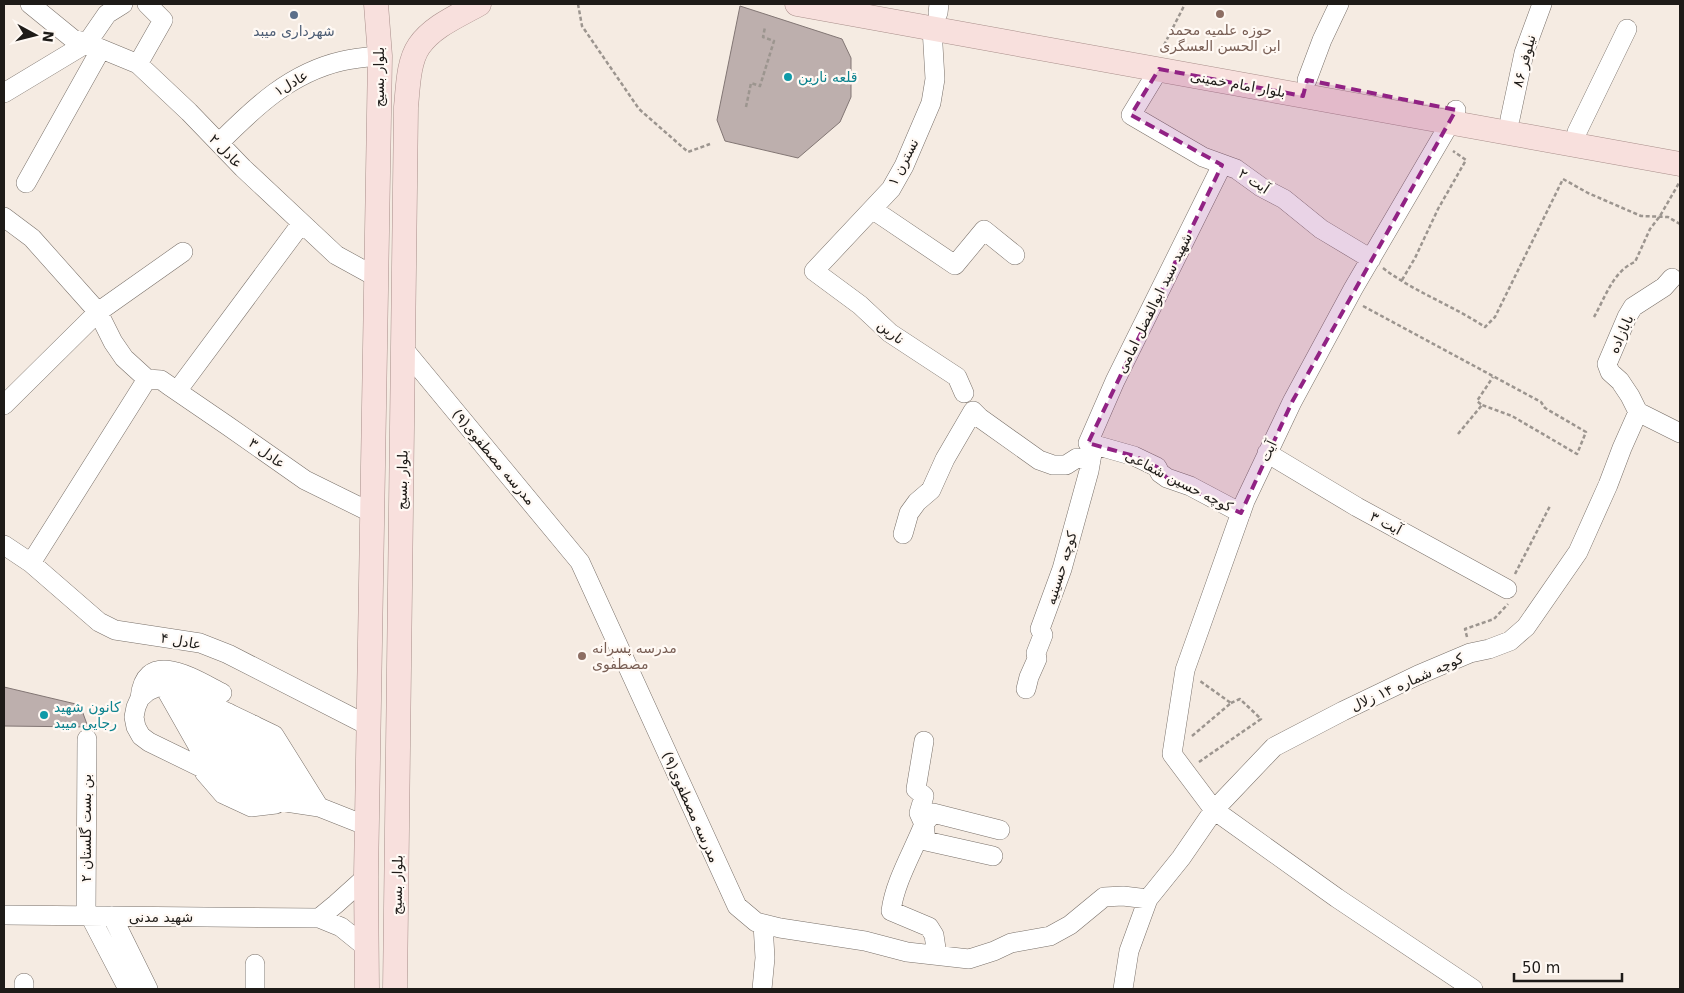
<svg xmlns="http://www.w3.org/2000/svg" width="1684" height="993" viewBox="0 0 1684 993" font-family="'DejaVu Sans',Cairo,sans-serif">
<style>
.building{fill:#bdafad;stroke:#827674}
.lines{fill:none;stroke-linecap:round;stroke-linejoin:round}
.minor-casing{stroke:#797069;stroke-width:20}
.major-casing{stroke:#a88e8a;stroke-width:25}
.path{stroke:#9c958f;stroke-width:2.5;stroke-dasharray:4 2.5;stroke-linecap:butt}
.minor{stroke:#fff;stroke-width:19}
.major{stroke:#f8e0dd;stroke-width:24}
.marked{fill:#912284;fill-opacity:0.2;stroke:#912284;stroke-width:4;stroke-dasharray:10 6;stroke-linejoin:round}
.education-dot{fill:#8d6e63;stroke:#fff9f4;stroke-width:2}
.service-dot{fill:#5c6f8a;stroke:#fff9f4;stroke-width:2}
.culture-dot{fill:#0f9aa8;stroke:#fff9f4;stroke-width:2}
.labels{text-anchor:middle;stroke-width:4.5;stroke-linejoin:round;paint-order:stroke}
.education-label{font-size:14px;fill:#785e54;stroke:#fff9f4}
.service-label{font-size:14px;fill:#4e5e75;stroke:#fff9f4}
.street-label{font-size:14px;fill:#1e1b18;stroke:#fff9f4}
.culture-label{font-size:14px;fill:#0d838f;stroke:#fff9f4;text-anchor:start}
</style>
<rect width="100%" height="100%" fill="#f5ebe2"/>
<path class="building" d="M 740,6 L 842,39 L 851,58 L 851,97 L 840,122 L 798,158 L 725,141 L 717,120 Z
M 4,687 L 80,705 L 88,727 L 4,726 Z"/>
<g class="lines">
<defs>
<path id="minor" d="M 30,4 L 73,39 L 87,43 L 138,64 L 189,112 L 243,168 L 336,255 L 376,277
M 938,13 L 939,4
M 932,28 L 935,79 L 931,103 L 904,166 L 891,189 L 814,271 L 860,305 L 890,333 L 957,377 L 964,393
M 138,64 L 163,20 L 147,4
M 1159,69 L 1131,115 L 1203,157 L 1236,169 L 1261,187 L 1284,199 L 1321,229 L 1371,259
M 1307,80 L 1322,40 L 1339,4
M 4,93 L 87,43 L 107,14 L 123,4
M 1456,110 L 1450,123 L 1353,289 L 1292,402 L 1245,501 L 1185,670 L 1172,754 L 1214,810 L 1337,898 L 1473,989
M 1510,119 L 1524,53 L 1542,4
M 1577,132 L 1627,29
M 219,143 C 255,107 290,73 342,61 C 354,58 367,57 380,56
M 1222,165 L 1115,381 L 1088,443 L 1134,456 L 1157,467 L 1160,473 L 1167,478 L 1190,486 L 1241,513
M 26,183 L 101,49
M 872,209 L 955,265 L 984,230 L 1015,255
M 4,217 L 32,238 L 98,312 L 183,252
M 1672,278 L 1664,287 L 1633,307 L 1627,317 L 1607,364 L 1610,372 L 1620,381 L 1630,396 L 1638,412 L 1680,433
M 403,348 L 580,562 L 737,906 L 756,922 L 780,928 L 865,941 L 907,952 L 969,959 L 994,951 L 1011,943 L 1050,936 L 1070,925 L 1104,897 L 1123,896 L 1148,899
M 147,379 L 161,380 L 177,391 L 301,224
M 168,385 L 228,426 L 305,480 L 372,513
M 4,405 L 98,312 L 113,342 L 124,358 L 147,379 L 31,563
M 1267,453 L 1357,507 L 1507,589
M 903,534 L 909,513 L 917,502 L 931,490 L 945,459 L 973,411 L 980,418 L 1039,460 L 1053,465 L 1066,465 L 1077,458 L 1091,460
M 4,545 L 31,563 L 99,622 L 115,630 L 200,643 L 228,654 L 369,726
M 165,688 L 203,755 L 282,790 L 302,792
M 1026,689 L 1029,677 L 1037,659 L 1036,653 L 1043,635 L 1040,629 L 1062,569 L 1089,471 L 1093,448
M 185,692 L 222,763
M 140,698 C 145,646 196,680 222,693
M 209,704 L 243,773
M 229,713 L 267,783
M 254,725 L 289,791
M 924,741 L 916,789 L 924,796 L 919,813 L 924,824 C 913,852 895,881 891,911 L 929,927 L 934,935 L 937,955
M 204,772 L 223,794 L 251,807 L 276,804
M 319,807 L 274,735 L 178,689 L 157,687 L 148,691 L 140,698 L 136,707 L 134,717 L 136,727 L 141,736 L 149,742 L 266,799 L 319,807 L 367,826
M 993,856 L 926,841 L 924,824 L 933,813 L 1000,830
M 4,915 L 319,918 L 341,927 L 367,948
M 86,916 L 87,739
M 90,916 L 128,989
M 112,916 L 148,989
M 319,918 L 336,904 L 366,877
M 24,983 L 24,989
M 255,989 L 255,964
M 762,989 L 765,958 L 763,924
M 1123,989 L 1129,951 L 1148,899 L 1181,858 L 1214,810 L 1274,747 L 1343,711 L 1418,675 L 1470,653 L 1489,649 L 1510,641 L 1526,627 L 1578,552 L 1608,485 L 1622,448 L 1638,412"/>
<path id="major" d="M 797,4 C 1092,55 1386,111 1680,164
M 367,989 L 366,877 L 380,56 L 376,4
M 395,989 L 406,107 C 408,88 408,62 419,46 C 433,26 458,16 479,4"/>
</defs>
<use href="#minor" class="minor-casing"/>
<use href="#major" class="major-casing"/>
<path class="path" d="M 578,4 L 582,26 L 639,109 L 688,152 L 710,144
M 1161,51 L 1185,4
M 746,107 L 751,83 L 760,86 L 774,41 L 763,37 L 765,27
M 1383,268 C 1414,292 1452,305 1485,327 L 1495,317 L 1563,179 L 1588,193 L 1641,216 L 1668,217 L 1680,224
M 1402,280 L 1415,258 L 1438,209 L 1466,160 L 1453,151
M 1363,306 L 1541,402 L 1545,408 L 1586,432 L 1577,454 L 1512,416 L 1482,405
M 1594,317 C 1605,298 1613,271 1635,262 L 1650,229 L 1660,216 L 1679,183
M 1458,434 L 1482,405 L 1477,401 L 1493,377
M 1515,574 L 1550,506
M 1467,637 L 1465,629 L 1494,619 L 1508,604
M 1192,736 L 1231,703 L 1200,681
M 1199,762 L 1261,719 L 1240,699 L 1231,703"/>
<use href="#minor" class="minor"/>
<use href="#major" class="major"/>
</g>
<path class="marked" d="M 1159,69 L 1303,96 L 1307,80 L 1456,110 L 1292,402 L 1241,513 L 1167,478 L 1157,467 L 1134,456 L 1088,443 L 1222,165 L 1131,115 Z"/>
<g class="education-dot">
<circle cx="1220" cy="14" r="5"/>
<circle cx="582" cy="656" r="5"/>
</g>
<circle class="service-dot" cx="294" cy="15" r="5"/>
<g class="culture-dot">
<circle cx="788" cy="77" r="5"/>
<circle cx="44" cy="715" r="5"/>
</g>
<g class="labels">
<g class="education-label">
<text x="1220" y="35">حوزه علمیه محمد<tspan x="1220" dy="16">ابن الحسن العسگری</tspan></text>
<text x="592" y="653" text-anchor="start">مدرسه پسرانه<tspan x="592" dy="16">مصطفوی</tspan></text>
</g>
<g class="service-label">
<text x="294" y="36">شهرداری میبد</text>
</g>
<g class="street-label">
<text transform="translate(1524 61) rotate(-75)" y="5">نیلوفر ۸۶</text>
<text transform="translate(379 77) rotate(-90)" y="5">بلوار بسیج</text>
<text transform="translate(291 83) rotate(-30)" y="5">عادل۱</text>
<text transform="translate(1238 84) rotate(10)" y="5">بلوار امام خمینی</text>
<text transform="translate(226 151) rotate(46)" y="5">عادل ۲</text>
<text transform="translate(903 162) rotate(-63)" y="5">نسترن ۱</text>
<text transform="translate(1254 181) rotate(33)" y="5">آیت ۲</text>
<text transform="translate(1154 303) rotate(-64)" y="5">شهید سید ابوالفضل امامی</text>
<text transform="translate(891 332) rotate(38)" y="5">نارین</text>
<text transform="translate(1621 334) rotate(-66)" y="5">بابازاده</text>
<text transform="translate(1268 451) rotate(-65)" y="5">آیت</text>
<text transform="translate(267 453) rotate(36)" y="5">عادل ۳</text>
<text transform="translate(494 457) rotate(50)" y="5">مدرسه مصطفوی(۹)</text>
<text transform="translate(402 480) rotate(-89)" y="5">بلوار بسیج</text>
<text transform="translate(1179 481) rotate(27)" y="5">کوچه حسین شفاعی</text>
<text transform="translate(1386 523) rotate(28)" y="5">آیت ۳</text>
<text transform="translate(1061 568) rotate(-73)" y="5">کوچه حسینیه</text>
<text transform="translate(181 641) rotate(10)" y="5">عادل ۴</text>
<text transform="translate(1407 682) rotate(-24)" y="5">کوچه شماره ۱۴ زلال</text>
<text transform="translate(691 807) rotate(66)" y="5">مدرسه مصطفوی(۹)</text>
<text transform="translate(86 828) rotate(-90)" y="5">بن بست گلستان ۲</text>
<text transform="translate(397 885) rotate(-89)" y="5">بلوار بسیج</text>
<text x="161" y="922">شهید مدنی</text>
</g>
<g class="culture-label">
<text x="798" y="82">قلعه نارین</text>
<text x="54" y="712">کانون شهید<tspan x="54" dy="16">رجایی میبد</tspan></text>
</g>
</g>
<rect width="1684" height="993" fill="none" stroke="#1e1b18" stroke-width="10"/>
<g transform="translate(35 35) rotate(97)" stroke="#fff9f4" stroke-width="4" paint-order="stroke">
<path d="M0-4L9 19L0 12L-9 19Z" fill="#1e1b18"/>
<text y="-8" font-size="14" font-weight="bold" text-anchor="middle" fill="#1e1b18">N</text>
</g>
<path d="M1514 973v8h108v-8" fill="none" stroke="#1e1b18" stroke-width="2.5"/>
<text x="1522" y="973" font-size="15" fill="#1e1b18" stroke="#fff9f4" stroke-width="4" paint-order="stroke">50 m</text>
</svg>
